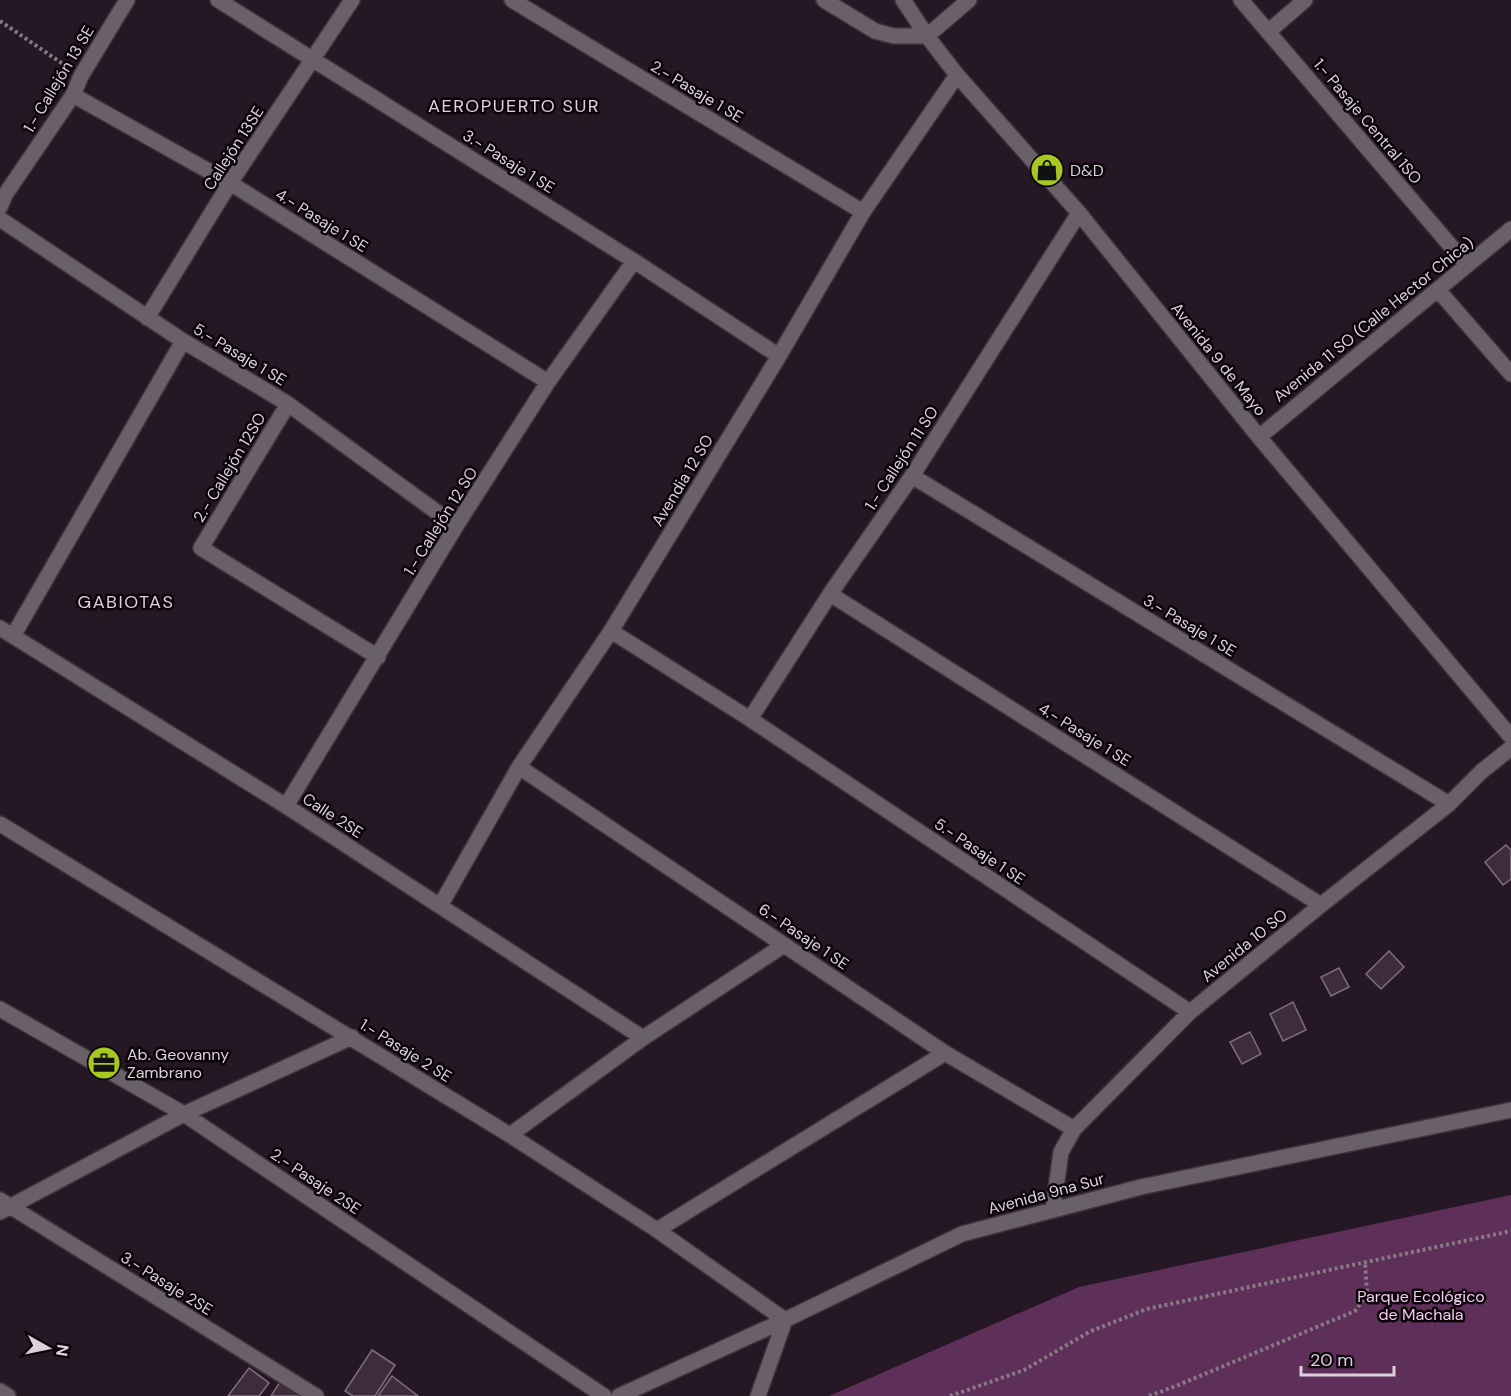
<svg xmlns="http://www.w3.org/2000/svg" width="1511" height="1396" viewBox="0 0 1511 1396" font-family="'DM Sans',sans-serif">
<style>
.green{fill:#5e2f58}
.building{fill:#3d2d3b;stroke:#806d7d;stroke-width:1.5}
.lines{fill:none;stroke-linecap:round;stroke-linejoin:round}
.minor-casing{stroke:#3f313d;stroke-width:18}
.path{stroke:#877a85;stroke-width:4;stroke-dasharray:3 3;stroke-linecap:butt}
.minor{stroke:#696167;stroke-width:15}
.labels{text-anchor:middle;stroke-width:5;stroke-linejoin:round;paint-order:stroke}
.street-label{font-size:16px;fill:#dcd1da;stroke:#0b050a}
.poi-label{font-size:16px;fill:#dcd1da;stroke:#0b050a;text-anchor:start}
.park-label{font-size:16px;fill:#f4ccee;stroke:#0b050a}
.neighbourhood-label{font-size:18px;letter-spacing:1.5px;fill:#e3cee0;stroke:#0b050a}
</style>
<rect width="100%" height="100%" fill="#261724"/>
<path class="green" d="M 1511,1195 L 1511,1396 L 829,1396 L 1079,1287 Z"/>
<path class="building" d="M 1506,845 L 1511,850 L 1511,879 L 1503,885 L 1485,862 Z
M 1389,951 L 1404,967 L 1381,989 L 1366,974 Z
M 1339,968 L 1349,987 L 1331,996 L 1321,977 Z
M 1293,1002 L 1306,1030 L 1283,1041 L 1270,1014 Z
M 1250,1032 L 1261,1054 L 1242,1064 L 1230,1042 Z
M 372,1350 L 395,1365 L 375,1396 L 353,1396 L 345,1391 Z
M 249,1368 L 269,1383 L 259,1396 L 228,1396 Z
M 392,1376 L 418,1396 L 378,1396 Z
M 280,1382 L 302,1396 L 271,1396 Z"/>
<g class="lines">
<defs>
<path id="minor" d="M 218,0 L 634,261 L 779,356
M 512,0 L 863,212
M 824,0 L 875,31 L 894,36 L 927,36 L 969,0
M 903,0 L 927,36 L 957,75 L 1079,213 L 1259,437 L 1511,737
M 1241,0 L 1467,265
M 1268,32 L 1305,0
M 73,95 L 230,183 L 548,382
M 0,207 L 5,195 L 73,95 L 81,76 L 127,0
M 0,219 L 183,341 L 288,404 L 456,526
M 1438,290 L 1511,374
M 147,318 L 230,183 L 352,0
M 288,404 L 201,548 L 378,657
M 1259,437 L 1511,229
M 912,476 L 1449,804
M 830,594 L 1321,905
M 0,628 L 286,806 L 643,1038
M 611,631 L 750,719 L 1190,1012
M 13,636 L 183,341
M 750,719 L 830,594 L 912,476 L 1079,213
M 519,767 L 945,1053 L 1074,1129
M 286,806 L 456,526 L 548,382 L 634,261
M 0,824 L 510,1135 L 657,1230 L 785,1320 L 758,1396
M 440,906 L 519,767 L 611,631 L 779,356 L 863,212 L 957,75
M 0,1009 L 184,1114 L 604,1396
M 510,1135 L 643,1038 L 784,945
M 0,1200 L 316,1396
M 1053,1209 L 1061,1152 L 1074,1129 L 1190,1012 L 1321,905 L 1449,804 L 1482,771 L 1511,748
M 0,1212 L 184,1114 L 352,1037
M 657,1230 L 945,1053
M 0,1391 L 8,1396
M 619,1396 L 785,1320 L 962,1234 L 1141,1187 L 1511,1110"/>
</defs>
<use href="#minor" class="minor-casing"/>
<path class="path" d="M 0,21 L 63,64
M 950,1396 L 1024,1370 L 1091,1331 L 1147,1309 L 1511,1231
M 1149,1396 L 1176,1386 L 1355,1311 L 1367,1294 L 1365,1261"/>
<use href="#minor" class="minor"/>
</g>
<defs>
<symbol id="shop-disc" viewBox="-11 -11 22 22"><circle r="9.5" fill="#a6c821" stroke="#0b050a"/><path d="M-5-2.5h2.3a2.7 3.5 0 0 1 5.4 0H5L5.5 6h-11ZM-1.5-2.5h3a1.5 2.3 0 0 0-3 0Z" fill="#111"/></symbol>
<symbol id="office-disc" viewBox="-11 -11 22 22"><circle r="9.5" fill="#a6c821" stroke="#0b050a"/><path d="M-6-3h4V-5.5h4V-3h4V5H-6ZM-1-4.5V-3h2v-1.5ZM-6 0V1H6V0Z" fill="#111"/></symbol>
</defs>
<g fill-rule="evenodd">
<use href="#shop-disc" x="1028" y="151" width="38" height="38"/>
<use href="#office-disc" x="85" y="1044" width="38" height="38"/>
</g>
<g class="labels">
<g class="street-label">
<text transform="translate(58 79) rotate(-59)" y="6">1.- Callejón 13 SE</text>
<text transform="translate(697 91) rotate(31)" y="6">2.- Pasaje 1 SE</text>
<text transform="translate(1368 121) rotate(50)" y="6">1.- Pasaje Central 1SO</text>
<text transform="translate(233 148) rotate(-57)" y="6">Callejón 13SE</text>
<text transform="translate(509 161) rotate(32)" y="6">3.- Pasaje 1 SE</text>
<text transform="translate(322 220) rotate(32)" y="6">4.- Pasaje 1 SE</text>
<text transform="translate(1373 319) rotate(-39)" y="6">Avenida 11 SO (Calle Hector Chica)</text>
<text transform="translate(240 354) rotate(31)" y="6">5.- Pasaje 1 SE</text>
<text transform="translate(1219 359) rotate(51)" y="6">Avenida 9 de Mayo</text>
<text transform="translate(901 458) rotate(-57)" y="6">1.- Callejón 11 SO</text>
<text transform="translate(229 467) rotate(-59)" y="6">2.- Callejón 12SO</text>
<text transform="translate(682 480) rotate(-59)" y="6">Avendia 12 SO</text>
<text transform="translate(440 521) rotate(-58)" y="6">1.- Callejón 12 SO</text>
<text transform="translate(1190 625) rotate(31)" y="6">3.- Pasaje 1 SE</text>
<text transform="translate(1085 734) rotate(32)" y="6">4.- Pasaje 1 SE</text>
<text transform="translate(333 815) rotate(33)" y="6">Calle 2SE</text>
<text transform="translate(980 851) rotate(34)" y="6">5.- Pasaje 1 SE</text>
<text transform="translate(804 936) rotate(34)" y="6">6.- Pasaje 1 SE</text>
<text transform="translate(1244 945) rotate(-39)" y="6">Avenida 10 SO</text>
<text transform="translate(406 1050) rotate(32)" y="6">1.- Pasaje 2 SE</text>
<text transform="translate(316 1181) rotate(34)" y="6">2.- Pasaje 2SE</text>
<text transform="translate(1046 1193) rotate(-15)" y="6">Avenida 9na Sur</text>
<text transform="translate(167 1283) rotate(32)" y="6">3.- Pasaje 2SE</text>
</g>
<g class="poi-label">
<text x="1070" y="176">D&amp;D</text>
<text x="127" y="1060">Ab. Geovanny<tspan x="127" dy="18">Zambrano</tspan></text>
</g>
<g class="park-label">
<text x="1421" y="1302">Parque Ecológico<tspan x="1421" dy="18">de Machala</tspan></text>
</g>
<g class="neighbourhood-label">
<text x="514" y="112">AEROPUERTO SUR</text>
<text x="126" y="608">GABIOTAS</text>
</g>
</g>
<g transform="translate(48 1348) rotate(99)" stroke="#0b050a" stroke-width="4.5" paint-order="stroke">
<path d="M0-4.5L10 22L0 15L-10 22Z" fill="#dcd1da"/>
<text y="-9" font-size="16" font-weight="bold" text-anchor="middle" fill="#dcd1da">N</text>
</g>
<path d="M1301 1366v9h93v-9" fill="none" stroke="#dcd1da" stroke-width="3"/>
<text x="1310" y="1366" font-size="18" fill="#dcd1da" stroke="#0b050a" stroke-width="4.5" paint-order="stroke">20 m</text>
</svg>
